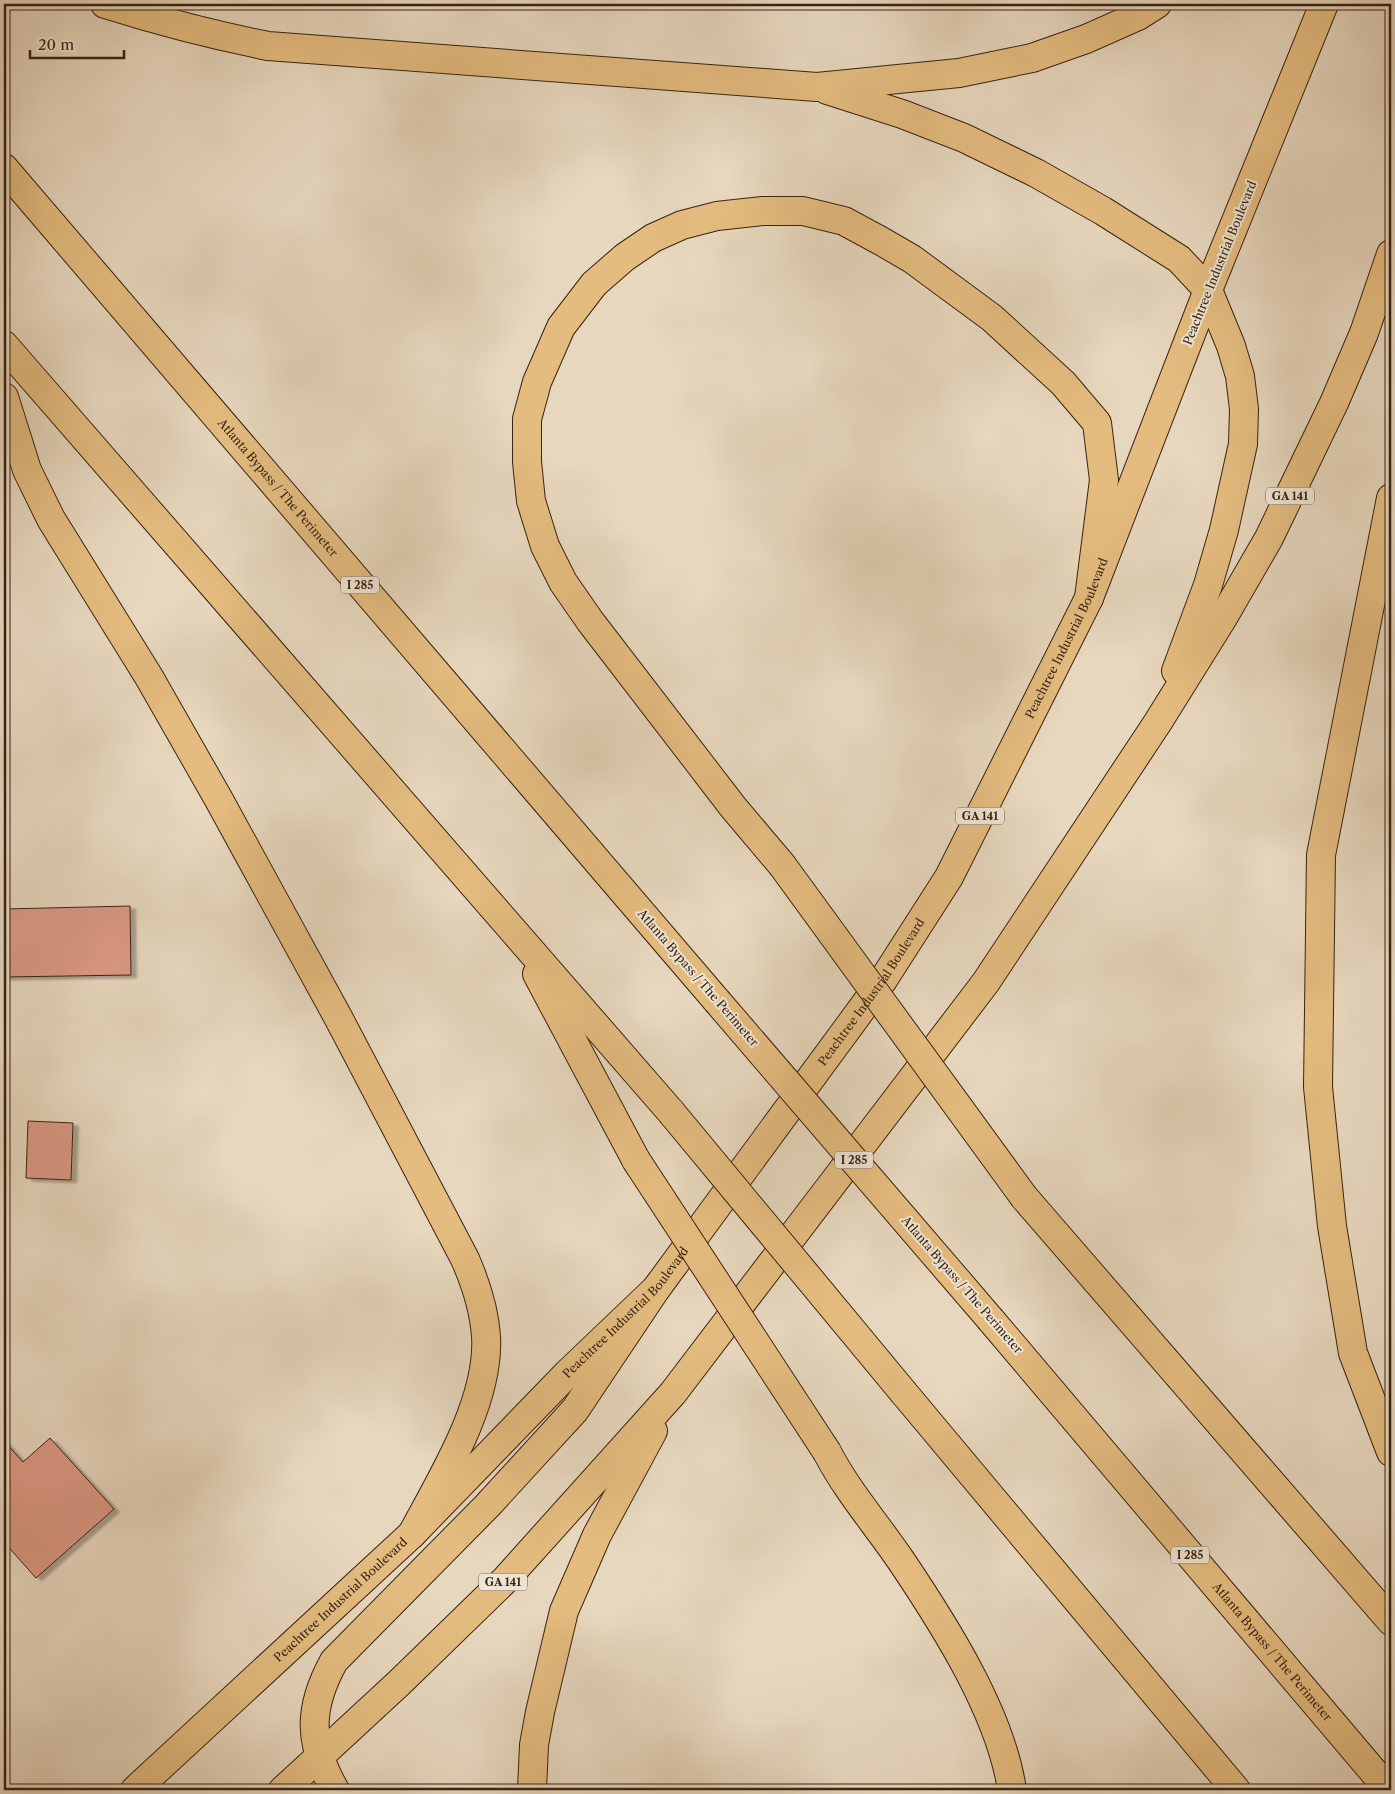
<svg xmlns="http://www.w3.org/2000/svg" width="1395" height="1794" viewBox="0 0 1395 1794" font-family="'Libre Caslon Text',serif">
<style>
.building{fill:#dc9985;stroke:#382211;filter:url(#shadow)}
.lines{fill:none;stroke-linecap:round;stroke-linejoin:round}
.trunk-casing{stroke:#382211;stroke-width:30}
.motorway-casing{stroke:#382211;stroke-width:30}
.trunk{stroke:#e4bc7f;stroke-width:28}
.motorway{stroke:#e4bc7f;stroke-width:28}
.motorway-bridge-casing{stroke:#382211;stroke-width:30;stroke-linecap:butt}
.motorway-bridge{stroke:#e4bc7f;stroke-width:28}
.labels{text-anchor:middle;stroke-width:4;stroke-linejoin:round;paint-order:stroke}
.shield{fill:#efe5d5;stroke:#6f5c4c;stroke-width:1}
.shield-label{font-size:11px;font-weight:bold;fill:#382211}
.street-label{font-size:12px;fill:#382211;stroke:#efe5d5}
</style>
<defs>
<filter id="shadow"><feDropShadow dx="5.5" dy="3" stdDeviation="1" flood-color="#0004"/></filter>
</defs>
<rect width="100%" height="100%" fill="#e7d7be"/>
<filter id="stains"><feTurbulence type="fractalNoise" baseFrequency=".004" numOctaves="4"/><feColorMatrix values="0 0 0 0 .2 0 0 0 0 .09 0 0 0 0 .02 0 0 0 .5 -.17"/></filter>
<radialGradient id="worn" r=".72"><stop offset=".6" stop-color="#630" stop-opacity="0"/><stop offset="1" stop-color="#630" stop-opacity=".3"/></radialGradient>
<path class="building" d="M 130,906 L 131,975 L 4,977 L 4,909 Z
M 28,1121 L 73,1123 L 71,1180 L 26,1178 Z
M 50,1438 L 114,1509 L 36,1578 L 4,1542 L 4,1441 L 23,1462 Z"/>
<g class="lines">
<defs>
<g id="trunk">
<path id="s1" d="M 135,1790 L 412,1534 L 568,1373 L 656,1289 L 883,980 L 949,877 L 1089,598 L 1208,290"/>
<path d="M 283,1790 L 319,1757"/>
</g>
<g id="motorway">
<path d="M 105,4 C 159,21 213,35 268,46 L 817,87 L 959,73 L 1032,58 L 1086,39 L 1138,16 L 1157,4"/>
<path d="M 827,90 L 902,114 L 964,138 L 1036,173 L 1103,211 L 1179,259 L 1208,290 L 1231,346 L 1240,376 L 1244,409 L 1243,444 L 1224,530 L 1208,585 L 1176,671"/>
<path id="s2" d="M 4,168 L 717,1001"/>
<path d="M 1208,290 L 1324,4"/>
<path d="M 4,345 L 671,1112"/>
<path d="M 4,397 L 27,470 L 51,519 L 149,677 L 218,798 L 339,1019 L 465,1259 C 476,1284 484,1308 486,1336 C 490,1401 442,1478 412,1534"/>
<path d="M 1391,498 L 1321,855 L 1318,1087 L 1332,1226 L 1353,1353 L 1391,1452"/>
<path d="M 782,865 L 733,807 L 590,621 L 563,582 L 545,546 L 531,501 L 527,462 L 527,419 L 537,382 L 561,327 L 594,284 L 625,257 L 653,238 L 682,225 L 717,216 L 763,211 L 803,211 L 844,221 L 881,241 L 912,259 L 992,318 L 1063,383 L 1097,423 L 1104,480 L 1089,598"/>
<path d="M 537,974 L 636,1160"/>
<path d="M 1024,1197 L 1391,1621"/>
<path id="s3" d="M 991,1320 L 1389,1790"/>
<path d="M 904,1393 L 1236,1790"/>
<path d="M 827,1452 C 847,1491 877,1525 902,1562 C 945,1626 1001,1714 1012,1790"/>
<path d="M 319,1757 L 399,1683 L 505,1580 L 673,1393 L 986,982 L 1158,722 L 1224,616 L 1269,538 L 1334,403 L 1364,333 L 1391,254"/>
<path d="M 335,1790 C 308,1743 308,1708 334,1661 L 488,1505 L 575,1410 L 656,1289"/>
<path d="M 532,1790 L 534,1745 L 540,1712 L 564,1611 L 597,1535 L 653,1431"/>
</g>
</defs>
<use href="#trunk" class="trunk-casing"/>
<use href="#motorway" class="motorway-casing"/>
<use href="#trunk" class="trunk"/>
<use href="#motorway" class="motorway"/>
<defs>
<path id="motorway-bridge" d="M 782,865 L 1024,1197
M 717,1001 L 991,1320
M 671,1112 L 904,1393
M 636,1160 L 827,1452"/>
</defs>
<use href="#motorway-bridge" class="motorway-bridge-casing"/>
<use href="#motorway-bridge" class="motorway-bridge"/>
</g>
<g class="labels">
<g class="shield">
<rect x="1266" y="487.5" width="48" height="17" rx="4"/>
<rect x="341" y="576.5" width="38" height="17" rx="4"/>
<rect x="956" y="807.5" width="48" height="17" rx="4"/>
<rect x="835" y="1151.5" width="38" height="17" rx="4"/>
<rect x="1171" y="1546.5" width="38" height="17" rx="4"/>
<rect x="479" y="1573.5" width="48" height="17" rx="4"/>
</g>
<g class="shield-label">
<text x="1290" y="500">GA 141</text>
<text x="360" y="589">I 285</text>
<text x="980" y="820">GA 141</text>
<text x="854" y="1164">I 285</text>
<text x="1190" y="1559">I 285</text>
<text x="503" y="1586">GA 141</text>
</g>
<g class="street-label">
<text transform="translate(1220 263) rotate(-68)" y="4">Peachtree Industrial Boulevard</text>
<text dy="4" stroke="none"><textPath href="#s2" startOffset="421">Atlanta Bypass / The Perimeter</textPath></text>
<text dy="4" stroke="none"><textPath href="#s1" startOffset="1495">Peachtree Industrial Boulevard</textPath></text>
<text transform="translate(698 978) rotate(49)" y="4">Atlanta Bypass / The Perimeter</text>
<text dy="4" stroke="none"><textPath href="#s1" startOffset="1090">Peachtree Industrial Boulevard</textPath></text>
<text transform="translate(962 1285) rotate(49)" y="4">Atlanta Bypass / The Perimeter</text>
<text dy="4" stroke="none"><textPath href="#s1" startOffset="685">Peachtree Industrial Boulevard</textPath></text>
<text dy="4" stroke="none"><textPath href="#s1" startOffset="280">Peachtree Industrial Boulevard</textPath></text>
<text dy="4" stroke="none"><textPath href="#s3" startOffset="435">Atlanta Bypass / The Perimeter</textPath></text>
</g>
</g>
<rect width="1395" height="1794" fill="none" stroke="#e7d7be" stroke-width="20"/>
<rect x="5" y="5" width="1385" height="1784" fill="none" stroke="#382211" stroke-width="2.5"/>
<rect x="10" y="10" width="1375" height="1774" fill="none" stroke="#382211"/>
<path d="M30 50v8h94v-8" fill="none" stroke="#382211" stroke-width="2.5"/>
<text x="38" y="50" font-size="15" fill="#382211" stroke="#efe5d5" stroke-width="4" paint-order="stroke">20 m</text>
<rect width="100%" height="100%" filter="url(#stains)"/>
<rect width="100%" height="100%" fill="url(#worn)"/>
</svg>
